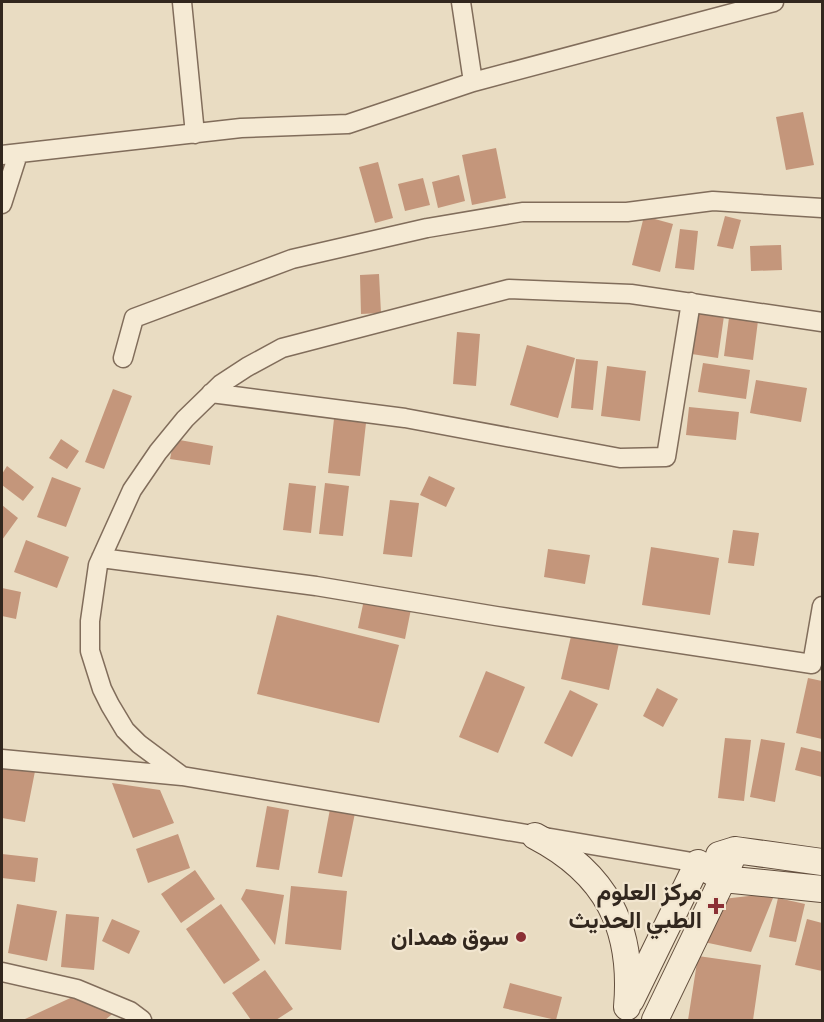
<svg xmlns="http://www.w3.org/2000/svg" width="824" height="1022" viewBox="0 0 824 1022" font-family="'Zilla Slab',Vazirmatn,serif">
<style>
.building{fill:#c4967b}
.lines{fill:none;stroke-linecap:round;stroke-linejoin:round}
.street-casing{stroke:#816d5b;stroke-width:21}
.secondary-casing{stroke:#634f3e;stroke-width:28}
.street{stroke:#f5ead4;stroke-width:18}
.secondary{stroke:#f5ead4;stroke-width:26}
.poi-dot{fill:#8b3035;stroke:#f2e6d0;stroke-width:2}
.labels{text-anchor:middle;stroke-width:4.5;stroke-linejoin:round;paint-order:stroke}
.poi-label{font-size:24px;font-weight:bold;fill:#32271e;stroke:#f2e6d0;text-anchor:end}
</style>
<rect width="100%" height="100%" fill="#e9dcc2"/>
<path class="building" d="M 803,112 L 814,165 L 786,170 L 776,117 Z
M 496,148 L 506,198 L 472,205 L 462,155 Z
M 378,162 L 393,218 L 375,223 L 359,167 Z
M 459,175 L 465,201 L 438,208 L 432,182 Z
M 423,178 L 430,205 L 405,211 L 398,184 Z
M 644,216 L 673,224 L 660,272 L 632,265 Z
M 725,216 L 741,220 L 733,249 L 717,246 Z
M 680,229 L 698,231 L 694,270 L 675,268 Z
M 781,245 L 782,270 L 751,271 L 750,246 Z
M 379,274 L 381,313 L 361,314 L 360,275 Z
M 693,304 L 725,309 L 718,358 L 685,353 Z
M 730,310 L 759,313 L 753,360 L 724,356 Z
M 457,332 L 480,334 L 476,386 L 453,384 Z
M 527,345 L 575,358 L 558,418 L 510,405 Z
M 576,359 L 598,361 L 593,410 L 571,408 Z
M 703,363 L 750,370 L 746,399 L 698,392 Z
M 607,366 L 646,371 L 640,421 L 601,416 Z
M 756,380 L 807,388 L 801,422 L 750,413 Z
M 113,389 L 132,396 L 104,469 L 85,462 Z
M 689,407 L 739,412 L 736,440 L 686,435 Z
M 334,419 L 366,423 L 360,476 L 328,473 Z
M 61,439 L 79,451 L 67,469 L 49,458 Z
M 174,439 L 213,446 L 210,465 L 170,459 Z
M 7,466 L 34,487 L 23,501 L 2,485 L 2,474 Z
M 429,476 L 455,488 L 446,507 L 420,495 Z
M 52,477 L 81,488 L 66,527 L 37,517 Z
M 289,483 L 316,486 L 311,533 L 283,530 Z
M 325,483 L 349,486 L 343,536 L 319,534 Z
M 390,500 L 419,503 L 412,557 L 383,554 Z
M 2,505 L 18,518 L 2,540 Z
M 733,530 L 759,533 L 754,566 L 728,563 Z
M 26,540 L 69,557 L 57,588 L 14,572 Z
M 651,547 L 719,558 L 710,615 L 642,605 Z
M 548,549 L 590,555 L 585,584 L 544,577 Z
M 2,588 L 21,592 L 16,619 L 2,616 Z
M 365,595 L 412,604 L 405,639 L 358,628 Z
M 277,615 L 399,645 L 379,723 L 257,694 Z
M 572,632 L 619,643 L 609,690 L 561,679 Z
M 486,671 L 525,687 L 498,753 L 459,737 Z
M 808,678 L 822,681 L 822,739 L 796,733 Z
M 657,688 L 678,699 L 663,727 L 643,716 Z
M 570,690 L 598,704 L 572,757 L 544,743 Z
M 725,738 L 751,740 L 744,801 L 718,798 Z
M 761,739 L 785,743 L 775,802 L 750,797 Z
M 801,747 L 822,752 L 822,777 L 795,770 Z
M 2,749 L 38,756 L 25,822 L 2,818 Z
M 112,783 L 160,790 L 174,823 L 133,838 Z
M 267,806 L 289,810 L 279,870 L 256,867 Z
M 330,809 L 355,813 L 342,877 L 318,873 Z
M 178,834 L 190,868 L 148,883 L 136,849 Z
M 2,854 L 38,858 L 35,882 L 2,878 Z
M 195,870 L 215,899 L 181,923 L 161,894 Z
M 291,886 L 347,891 L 341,950 L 285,944 Z
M 246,889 L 284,895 L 275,945 L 241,899 Z
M 775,893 L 751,952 L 699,941 L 723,899 Z
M 778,898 L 805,904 L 796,942 L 769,937 Z
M 17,904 L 57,911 L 47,961 L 8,953 Z
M 221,904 L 260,960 L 224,984 L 186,929 Z
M 66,914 L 99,917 L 94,970 L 61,967 Z
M 112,919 L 140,931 L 129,954 L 102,941 Z
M 807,919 L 822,923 L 822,971 L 795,965 Z
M 698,956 L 761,965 L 753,1020 L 688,1020 Z
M 265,970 L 293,1009 L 276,1020 L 251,1020 L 232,993 Z
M 510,983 L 562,997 L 556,1020 L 503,1008 Z
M 79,994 L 116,1011 L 105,1020 L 28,1020 L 25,1019 Z"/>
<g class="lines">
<defs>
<path id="street" d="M 182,2 L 195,134
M 461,2 L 473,82 L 774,2
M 2,155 L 241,128 L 348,124 L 473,82
M 2,204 L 18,154
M 123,358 L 134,318 L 292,259 L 427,228 L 522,212 L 627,212 L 713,201 L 822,208
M 211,393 L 405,418 L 620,458 L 666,457 L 691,302
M 101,558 L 316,586 L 496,616 L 812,664 L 822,606
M 2,759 L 182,776 L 698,863
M 182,776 L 139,744 L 125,730 L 110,705 L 102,689 L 90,651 L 90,621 L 98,565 L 132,490 L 158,452 L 185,419 L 221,384 L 247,367 L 282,348 L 509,289 L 631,294 L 822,322
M 2,972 L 77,989 L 130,1011 L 142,1020"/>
<path id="secondary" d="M 535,836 C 606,873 634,927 627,1007
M 719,855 L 735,850 L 822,862
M 710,871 L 723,879 L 822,889
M 631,1000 L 698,863
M 655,1020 L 723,879 L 735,850"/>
</defs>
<use href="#street" class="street-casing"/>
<use href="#secondary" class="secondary-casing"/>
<use href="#street" class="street"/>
<use href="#secondary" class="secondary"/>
</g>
<g class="poi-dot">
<path d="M713 897h6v6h6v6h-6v6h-6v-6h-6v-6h6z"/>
<circle cx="521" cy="937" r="6"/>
</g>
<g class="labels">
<g class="poi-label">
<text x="702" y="900">مركز العلوم<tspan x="702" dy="28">الطبي الحديث</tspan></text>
<text x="509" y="945">سوق همدان</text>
</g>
</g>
<rect width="824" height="1022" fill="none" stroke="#32271e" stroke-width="6"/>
</svg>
